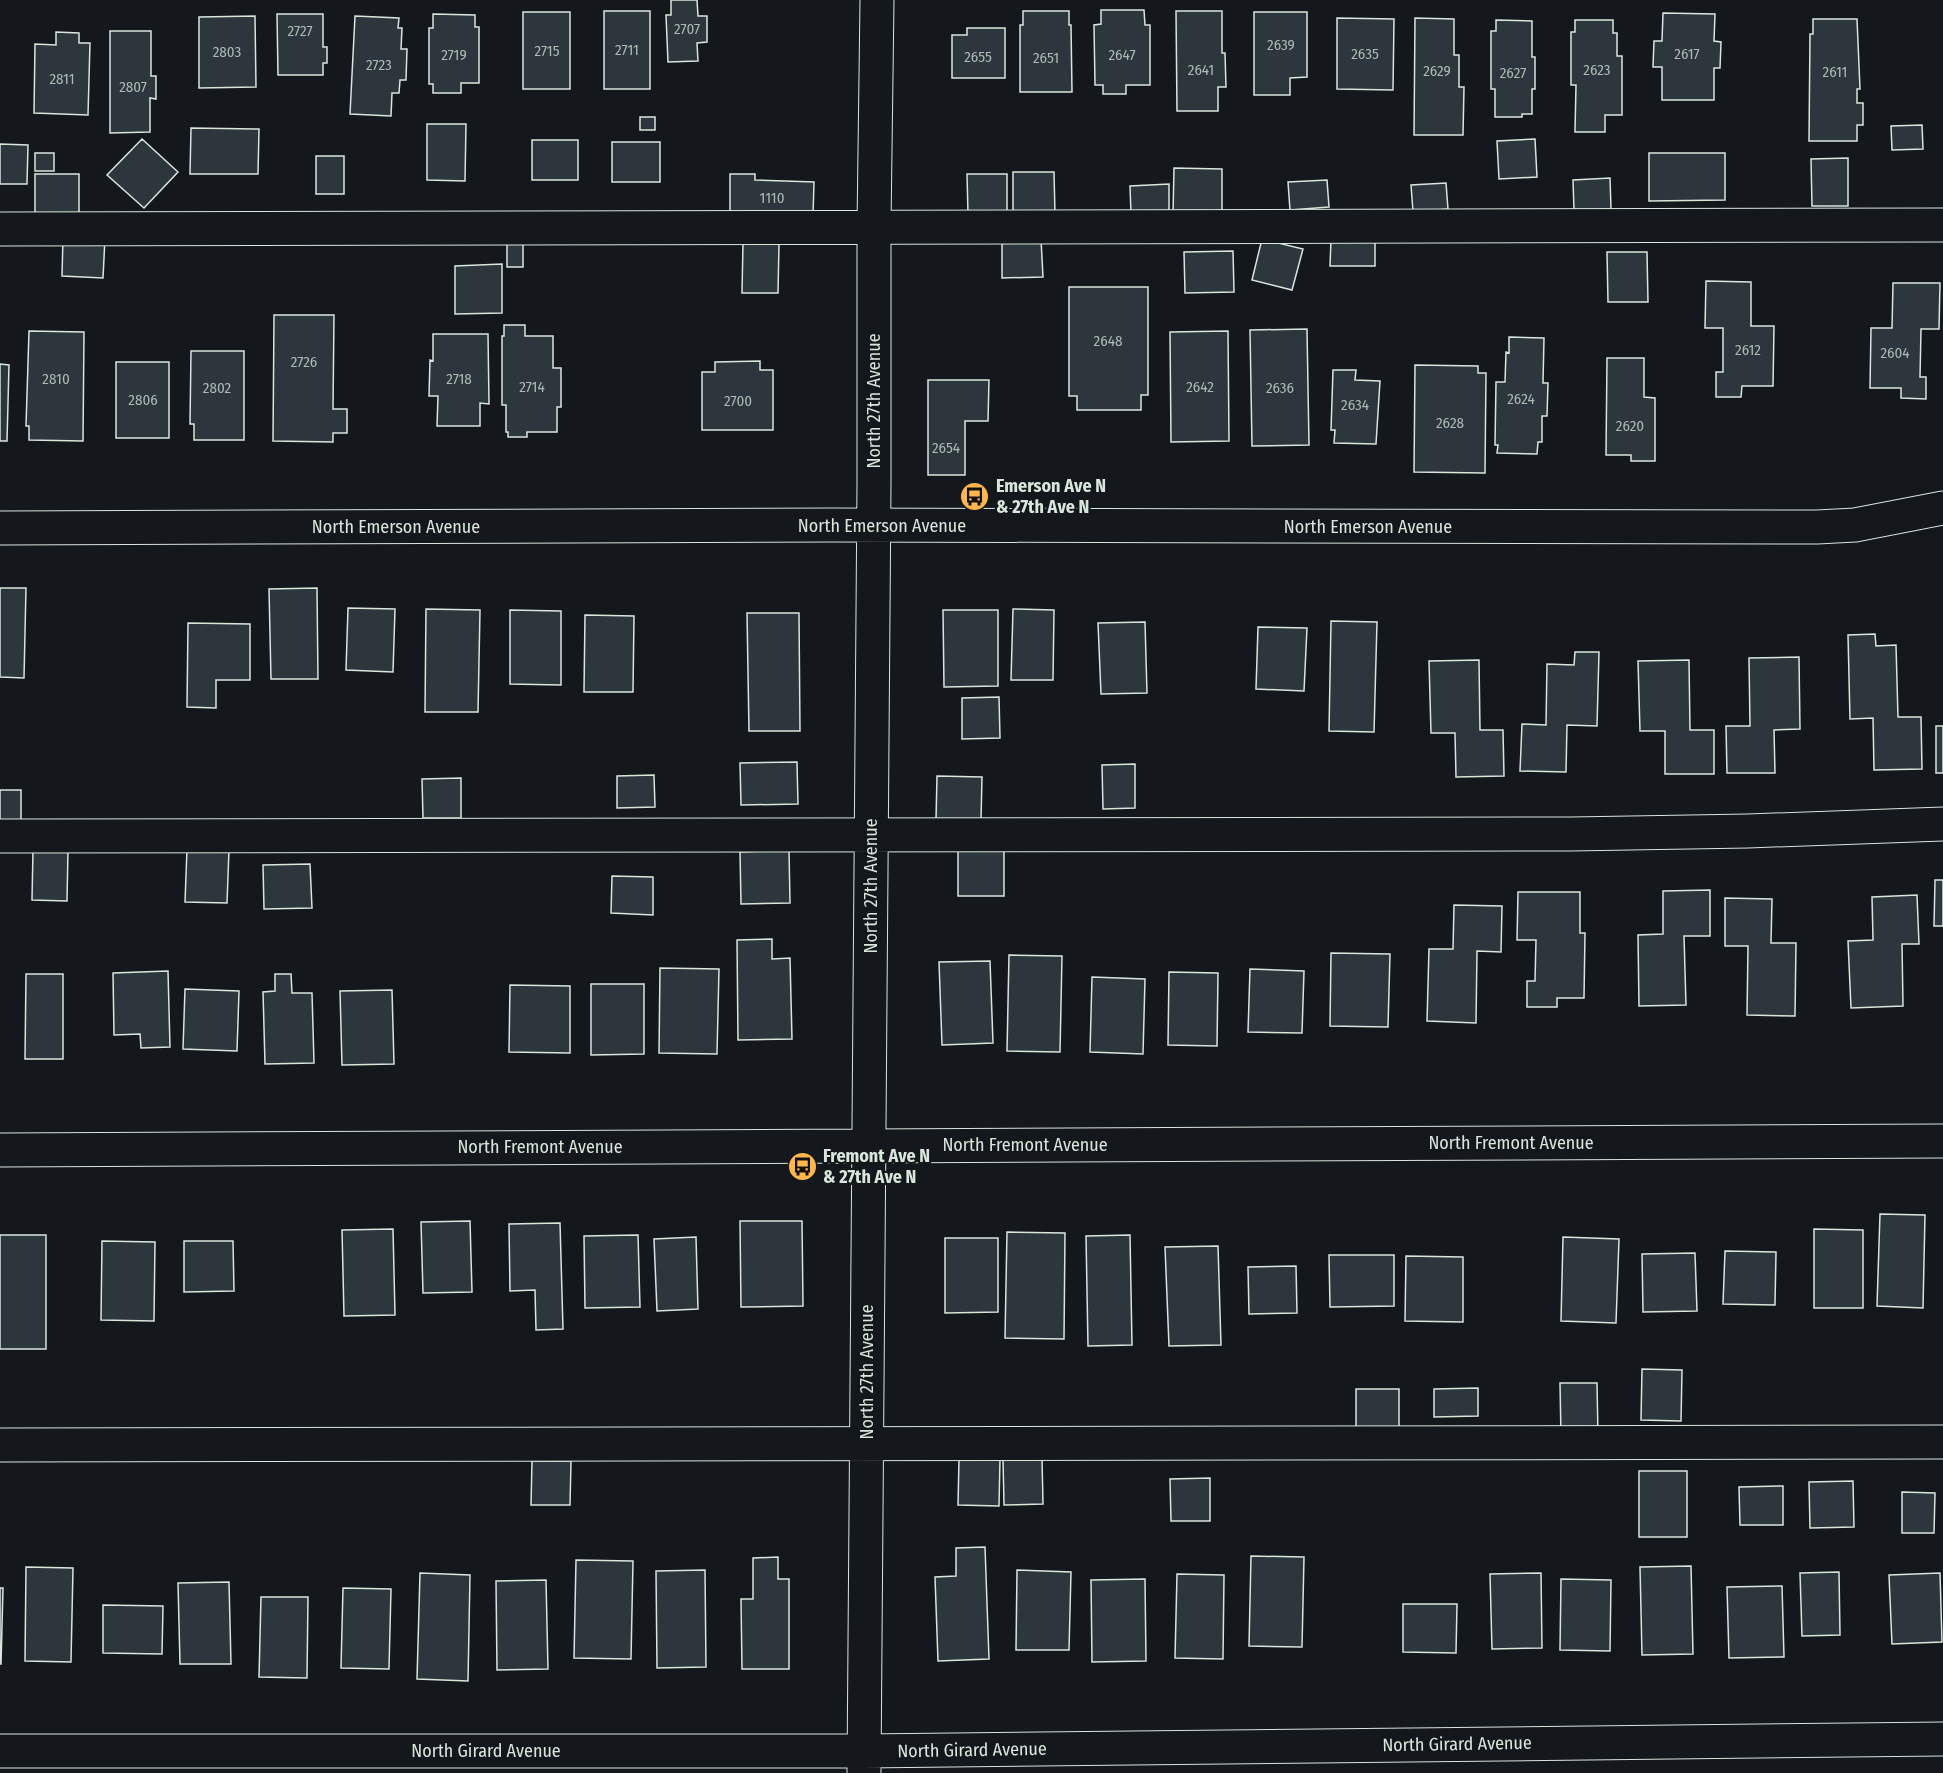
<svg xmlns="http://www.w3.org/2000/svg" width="1943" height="1773" viewBox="0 0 1943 1773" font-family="'Fira Sans Condensed',sans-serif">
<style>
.building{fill:#2c363c;stroke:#d8e6dc;stroke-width:1.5}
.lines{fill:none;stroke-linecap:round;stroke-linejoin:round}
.minor-casing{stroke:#d8e6dc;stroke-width:35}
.minor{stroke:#14181c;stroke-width:33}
.labels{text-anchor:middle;stroke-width:4.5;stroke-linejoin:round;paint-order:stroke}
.number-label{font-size:15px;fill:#adbab4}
.street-label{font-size:18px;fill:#d8e6dc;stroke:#14181c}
.poi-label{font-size:18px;font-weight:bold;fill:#d8e6dc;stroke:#14181c;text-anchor:start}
</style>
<rect width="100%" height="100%" fill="#14181c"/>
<path class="building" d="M 671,0 L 697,0 L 698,16 L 707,16 L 707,42 L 697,43 L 698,61 L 668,62 L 666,15 L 671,15 Z
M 1101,10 L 1144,10 L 1145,25 L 1150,25 L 1150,85 L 1126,85 L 1126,94 L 1103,94 L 1103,85 L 1095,85 L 1094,25 L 1101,24 Z
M 604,11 L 650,11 L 650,89 L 604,89 Z
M 1023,11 L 1069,11 L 1069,25 L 1071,25 L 1072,92 L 1020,92 L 1020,25 L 1023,25 Z
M 1176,11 L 1222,11 L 1222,53 L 1225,53 L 1226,87 L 1218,87 L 1218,111 L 1177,111 Z
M 523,12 L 570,12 L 570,89 L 523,89 Z
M 1254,12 L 1307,12 L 1307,77 L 1290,78 L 1290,95 L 1254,95 Z
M 1663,13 L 1715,14 L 1714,41 L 1721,42 L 1720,68 L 1714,68 L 1714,100 L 1662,100 L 1662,67 L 1653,67 L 1654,41 L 1662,41 Z
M 277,14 L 323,14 L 323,47 L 327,47 L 327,63 L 323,63 L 323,75 L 278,75 Z
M 433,14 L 475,15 L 475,27 L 479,27 L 479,83 L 461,83 L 461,93 L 433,93 L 433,84 L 429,84 L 429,28 L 433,28 Z
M 255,16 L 256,87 L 199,88 L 199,17 Z
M 355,16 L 399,18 L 398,28 L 402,28 L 401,49 L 407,49 L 406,80 L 400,80 L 399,93 L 392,93 L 391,116 L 350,114 Z
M 1337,18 L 1394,19 L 1393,90 L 1337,89 Z
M 1415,18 L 1454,19 L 1454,55 L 1459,55 L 1459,87 L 1464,87 L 1463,135 L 1414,135 Z
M 1813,19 L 1857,19 L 1860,89 L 1857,89 L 1857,103 L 1863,103 L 1863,125 L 1857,125 L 1857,141 L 1809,141 L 1810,34 L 1813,34 Z
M 1496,20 L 1532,21 L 1532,57 L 1535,57 L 1535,89 L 1532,89 L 1532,114 L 1522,114 L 1522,117 L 1495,117 L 1495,89 L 1491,89 L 1491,31 L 1496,31 Z
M 1575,20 L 1613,20 L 1613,33 L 1617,33 L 1617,56 L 1622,56 L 1622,115 L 1605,115 L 1605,132 L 1575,132 L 1576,85 L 1571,85 L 1571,32 L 1575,32 Z
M 967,28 L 1005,28 L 1005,78 L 952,78 L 952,35 L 967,35 Z
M 110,31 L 151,31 L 151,76 L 156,76 L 156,99 L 150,98 L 150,132 L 110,133 Z
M 56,32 L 79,33 L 79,43 L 90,43 L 88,115 L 34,113 L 35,44 L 56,45 Z
M 640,117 L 655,117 L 655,130 L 640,130 Z
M 427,124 L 466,124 L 465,181 L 427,180 Z
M 1922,125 L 1923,149 L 1892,150 L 1891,126 Z
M 191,128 L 259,129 L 258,174 L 190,174 Z
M 142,139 L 178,172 L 144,208 L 107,175 Z
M 1535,139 L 1537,177 L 1499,179 L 1497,141 Z
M 532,140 L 578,140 L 578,180 L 532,180 Z
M 612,142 L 660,142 L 660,182 L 612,182 Z
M 0,144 L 28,145 L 27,184 L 0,184 Z
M 35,153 L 54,153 L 54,171 L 35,171 Z
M 1649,153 L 1725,153 L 1725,200 L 1649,201 Z
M 316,156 L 344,156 L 344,194 L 316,194 Z
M 1848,158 L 1848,206 L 1812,206 L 1811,159 Z
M 1174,168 L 1222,169 L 1222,214 L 1173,214 Z
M 1013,172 L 1054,172 L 1055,214 L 1013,214 Z
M 35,174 L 79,174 L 79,215 L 35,215 Z
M 730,174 L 755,174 L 755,180 L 814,182 L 813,216 L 730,214 Z
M 967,174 L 1007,174 L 1007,213 L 968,214 Z
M 1610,178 L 1611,209 L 1574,211 L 1573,180 Z
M 1327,180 L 1329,207 L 1290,210 L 1288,182 Z
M 1446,183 L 1448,209 L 1413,212 L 1411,185 Z
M 1169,184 L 1169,213 L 1131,214 L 1130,186 Z
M 63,237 L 105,238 L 103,278 L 62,276 Z
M 1041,239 L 1043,277 L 1002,278 L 1002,240 Z
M 1262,239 L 1303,249 L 1292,290 L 1252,280 Z
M 1331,239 L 1375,239 L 1375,266 L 1330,266 Z
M 507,243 L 523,243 L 523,267 L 507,267 Z
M 743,243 L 779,244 L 778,293 L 742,293 Z
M 1233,251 L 1234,292 L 1185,293 L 1184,252 Z
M 1607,252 L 1647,252 L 1648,302 L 1608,302 Z
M 502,264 L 502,313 L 455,314 L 455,266 Z
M 1706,281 L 1751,282 L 1751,326 L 1774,326 L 1773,386 L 1742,386 L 1741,397 L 1716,397 L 1716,372 L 1723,372 L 1723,328 L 1705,328 Z
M 1893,283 L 1940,283 L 1939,329 L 1921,329 L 1920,377 L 1926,377 L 1926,399 L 1901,398 L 1901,388 L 1870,388 L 1871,328 L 1892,328 Z
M 1069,287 L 1148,287 L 1148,395 L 1141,395 L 1141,410 L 1077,410 L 1077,396 L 1069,396 Z
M 274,315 L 334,315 L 333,409 L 347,409 L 347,433 L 333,433 L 333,442 L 273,441 Z
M 504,325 L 525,325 L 525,336 L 553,336 L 553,368 L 561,368 L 561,407 L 557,407 L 557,432 L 527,432 L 527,437 L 508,437 L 508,432 L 506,432 L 506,405 L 502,405 L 502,336 L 504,336 Z
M 1307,329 L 1309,445 L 1252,446 L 1250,330 Z
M 29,331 L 84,332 L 83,441 L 29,440 L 29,426 L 26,426 Z
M 1228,331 L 1229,441 L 1171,442 L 1170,332 Z
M 433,334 L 488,334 L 489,404 L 480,403 L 480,426 L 437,426 L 438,396 L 429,396 L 430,360 L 433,361 Z
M 1509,337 L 1544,338 L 1543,383 L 1548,383 L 1547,416 L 1542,416 L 1542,442 L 1538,442 L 1537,454 L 1497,453 L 1498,445 L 1495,445 L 1496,382 L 1505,382 L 1506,352 L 1509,353 Z
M 191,351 L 244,351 L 244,440 L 194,440 L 194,424 L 190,424 Z
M 1607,358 L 1644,358 L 1644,397 L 1655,398 L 1655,461 L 1631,461 L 1631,455 L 1606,455 Z
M 760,361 L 760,370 L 773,370 L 773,430 L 702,430 L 702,372 L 715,372 L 715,362 Z
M 116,362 L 169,362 L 169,438 L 116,438 Z
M 0,364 L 9,365 L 7,441 L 0,441 Z
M 1415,365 L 1478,366 L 1478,373 L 1486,373 L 1485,473 L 1414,472 Z
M 1333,370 L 1356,370 L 1355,380 L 1380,381 L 1376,444 L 1334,443 L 1335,430 L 1331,430 Z
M 928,380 L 989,380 L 988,421 L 965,421 L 965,475 L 928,475 Z
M 0,588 L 26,588 L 24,678 L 0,677 Z
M 317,588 L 318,679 L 271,679 L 269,589 Z
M 348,608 L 395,609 L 393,672 L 346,670 Z
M 426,609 L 480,610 L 478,712 L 425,712 Z
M 1013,609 L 1054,610 L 1053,680 L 1011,680 Z
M 510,610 L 561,611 L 561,685 L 510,684 Z
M 943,610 L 998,610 L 998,686 L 944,687 Z
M 747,613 L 799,613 L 800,731 L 749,731 Z
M 585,615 L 634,616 L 633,692 L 584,692 Z
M 1331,621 L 1377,622 L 1374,732 L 1329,731 Z
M 1145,622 L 1147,693 L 1101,694 L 1098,623 Z
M 188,623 L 250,624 L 250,680 L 216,680 L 216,708 L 187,707 Z
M 1258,627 L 1307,628 L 1304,691 L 1256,689 Z
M 1875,634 L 1876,646 L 1896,645 L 1898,717 L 1921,717 L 1922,769 L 1874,770 L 1873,718 L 1850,719 L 1848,635 Z
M 1575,652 L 1599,652 L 1597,726 L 1567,725 L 1566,772 L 1520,771 L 1522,724 L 1546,725 L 1547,664 L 1574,665 Z
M 1799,657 L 1800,729 L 1774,730 L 1775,773 L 1727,773 L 1726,726 L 1750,726 L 1749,658 Z
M 1479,660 L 1480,730 L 1503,730 L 1504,776 L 1456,777 L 1455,733 L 1431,733 L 1429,661 Z
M 1689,660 L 1690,730 L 1714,730 L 1714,774 L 1665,774 L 1665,731 L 1640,731 L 1638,661 Z
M 999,697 L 1000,738 L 962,739 L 962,698 Z
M 1936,726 L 1943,726 L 1943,773 L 1936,773 Z
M 797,762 L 798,804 L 741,805 L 740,763 Z
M 1135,764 L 1135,808 L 1103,809 L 1102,765 Z
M 654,775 L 655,807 L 617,808 L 617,776 Z
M 937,776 L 982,777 L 981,820 L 936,820 Z
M 461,778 L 461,818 L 423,818 L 422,779 Z
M 0,790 L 21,790 L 21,824 L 0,824 Z
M 33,849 L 68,850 L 67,901 L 32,900 Z
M 187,849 L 229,850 L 227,903 L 185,902 Z
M 958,849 L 1004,849 L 1004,896 L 958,896 Z
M 789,850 L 790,903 L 741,904 L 740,852 Z
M 310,864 L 312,908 L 264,909 L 263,865 Z
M 612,876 L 653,877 L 653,915 L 611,913 Z
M 1935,880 L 1943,880 L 1943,926 L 1934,926 Z
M 1710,890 L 1710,936 L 1684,936 L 1686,1005 L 1639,1006 L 1638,935 L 1663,934 L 1663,891 Z
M 1518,892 L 1580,892 L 1580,933 L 1585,933 L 1584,998 L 1557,998 L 1557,1007 L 1527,1007 L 1527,981 L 1535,981 L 1536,940 L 1517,940 Z
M 1917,895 L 1919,944 L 1902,944 L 1903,1006 L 1851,1008 L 1848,941 L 1873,940 L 1872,897 Z
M 1725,898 L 1772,899 L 1771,943 L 1796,943 L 1795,1016 L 1747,1015 L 1748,946 L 1725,946 Z
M 1454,905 L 1502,906 L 1501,952 L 1477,951 L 1476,1023 L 1427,1021 L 1429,949 L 1453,949 Z
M 772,939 L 772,959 L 790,958 L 792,1039 L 738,1040 L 737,940 Z
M 1331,953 L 1390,954 L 1388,1027 L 1330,1026 Z
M 1009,955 L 1062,956 L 1060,1052 L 1007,1051 Z
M 990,961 L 993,1043 L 942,1045 L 939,962 Z
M 660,968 L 719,969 L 717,1054 L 659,1053 Z
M 1250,969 L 1304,971 L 1302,1033 L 1248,1032 Z
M 168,971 L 170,1047 L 141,1048 L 140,1034 L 114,1035 L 113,973 Z
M 1169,972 L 1218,973 L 1217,1046 L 1168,1045 Z
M 26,974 L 63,974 L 63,1059 L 25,1059 Z
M 275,974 L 291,974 L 292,993 L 312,993 L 314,1063 L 265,1064 L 263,992 L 275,991 Z
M 1092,977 L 1145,979 L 1143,1054 L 1090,1052 Z
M 591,984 L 644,984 L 644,1054 L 591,1055 Z
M 510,985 L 570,986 L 570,1053 L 509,1052 Z
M 185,989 L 239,991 L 237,1051 L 183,1049 Z
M 392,990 L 394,1064 L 342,1065 L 340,991 Z
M 1880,1214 L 1925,1215 L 1923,1308 L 1877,1306 Z
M 470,1221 L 472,1292 L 423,1293 L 421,1222 Z
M 740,1221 L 802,1221 L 803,1306 L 741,1307 Z
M 560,1223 L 563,1329 L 536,1330 L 535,1290 L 510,1291 L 509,1224 Z
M 393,1229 L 395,1315 L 344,1316 L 342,1230 Z
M 1814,1229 L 1863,1230 L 1863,1308 L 1814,1308 Z
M 1007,1232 L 1065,1233 L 1064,1339 L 1005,1338 Z
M 0,1235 L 46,1235 L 46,1349 L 0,1349 Z
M 638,1235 L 640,1307 L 585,1308 L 584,1236 Z
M 1130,1235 L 1132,1345 L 1088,1346 L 1086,1236 Z
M 696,1237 L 698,1309 L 657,1311 L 654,1239 Z
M 1563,1237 L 1619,1239 L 1616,1323 L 1561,1321 Z
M 945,1238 L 998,1238 L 998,1312 L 945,1313 Z
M 102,1241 L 155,1242 L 154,1321 L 101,1320 Z
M 184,1241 L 233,1241 L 234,1291 L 184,1292 Z
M 1218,1246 L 1221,1345 L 1169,1346 L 1165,1247 Z
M 1725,1251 L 1776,1252 L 1775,1305 L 1723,1304 Z
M 1695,1253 L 1697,1311 L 1643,1312 L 1642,1254 Z
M 1329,1255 L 1394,1255 L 1394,1306 L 1330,1307 Z
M 1406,1256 L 1463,1257 L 1463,1322 L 1405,1321 Z
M 1296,1266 L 1297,1313 L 1249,1314 L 1248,1267 Z
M 1642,1369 L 1682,1370 L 1681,1421 L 1641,1420 Z
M 1560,1383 L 1597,1383 L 1598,1436 L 1561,1437 Z
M 1478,1388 L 1478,1416 L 1434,1417 L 1434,1389 Z
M 1356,1389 L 1399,1389 L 1399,1433 L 1356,1433 Z
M 1042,1458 L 1043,1504 L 1004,1505 L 1003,1459 Z
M 959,1459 L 1000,1460 L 999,1506 L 958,1505 Z
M 532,1461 L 571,1461 L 570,1505 L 531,1505 Z
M 1639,1471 L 1687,1471 L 1687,1537 L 1639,1537 Z
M 1210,1478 L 1210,1521 L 1171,1521 L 1170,1479 Z
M 1853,1481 L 1854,1527 L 1810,1528 L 1809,1482 Z
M 1783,1486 L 1783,1525 L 1740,1525 L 1739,1487 Z
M 1902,1492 L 1935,1493 L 1934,1533 L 1902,1533 Z
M 985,1547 L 989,1659 L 938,1661 L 935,1577 L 956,1576 L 956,1548 Z
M 1251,1556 L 1304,1557 L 1302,1647 L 1249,1646 Z
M 778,1557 L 778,1579 L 789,1579 L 789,1669 L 742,1669 L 741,1599 L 753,1599 L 753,1558 Z
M 576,1560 L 633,1561 L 631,1659 L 574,1658 Z
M 1691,1566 L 1693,1654 L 1642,1655 L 1640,1567 Z
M 26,1567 L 73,1568 L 71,1662 L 25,1661 Z
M 705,1570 L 706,1667 L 657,1668 L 656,1571 Z
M 1017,1570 L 1071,1572 L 1069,1650 L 1016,1650 Z
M 1839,1572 L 1840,1635 L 1802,1636 L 1800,1573 Z
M 420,1573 L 470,1575 L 468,1681 L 417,1679 Z
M 1541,1573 L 1542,1648 L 1492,1649 L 1490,1574 Z
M 1940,1573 L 1942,1642 L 1892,1644 L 1889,1575 Z
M 1177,1574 L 1224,1575 L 1223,1659 L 1175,1658 Z
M 1145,1579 L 1146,1661 L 1092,1662 L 1091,1580 Z
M 1561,1579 L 1611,1580 L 1610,1651 L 1560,1650 Z
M 546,1580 L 548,1669 L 497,1670 L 496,1581 Z
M 229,1582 L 231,1664 L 180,1664 L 178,1583 Z
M 1782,1586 L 1784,1657 L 1729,1658 L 1727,1587 Z
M 0,1588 L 3,1588 L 1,1664 L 0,1664 Z
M 343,1588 L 391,1589 L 389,1669 L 341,1668 Z
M 261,1597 L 308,1597 L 307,1678 L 259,1677 Z
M 1403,1604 L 1457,1604 L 1456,1653 L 1403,1652 Z
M 103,1605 L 163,1606 L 162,1654 L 103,1653 Z"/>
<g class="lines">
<defs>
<path id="minor" d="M 0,229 L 1943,225
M 0,528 L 832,525 L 1817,527 L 1855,525 L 1943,508
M 0,836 L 1571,834 L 1748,831 L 1943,824
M 0,1150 L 1943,1141
M 0,1445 L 1943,1442
M 0,1751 L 864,1751 L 1943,1739
M 864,1771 L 874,484 L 874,226 L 877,0"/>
</defs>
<use href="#minor" class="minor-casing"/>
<use href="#minor" class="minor"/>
</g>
<defs>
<symbol id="bus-disc" viewBox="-11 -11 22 22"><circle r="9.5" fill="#ffb74d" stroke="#14181c"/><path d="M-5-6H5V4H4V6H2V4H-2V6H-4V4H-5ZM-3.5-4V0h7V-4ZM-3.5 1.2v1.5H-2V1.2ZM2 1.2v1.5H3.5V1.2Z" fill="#111"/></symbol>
</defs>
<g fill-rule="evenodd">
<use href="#bus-disc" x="958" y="480" width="33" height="33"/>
<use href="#bus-disc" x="786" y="1150" width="33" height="33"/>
</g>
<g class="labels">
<g class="number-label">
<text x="687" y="34">2707</text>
<text x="300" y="36">2727</text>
<text x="1281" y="50">2639</text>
<text x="627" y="55">2711</text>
<text x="547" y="56">2715</text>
<text x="227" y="57">2803</text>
<text x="1365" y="59">2635</text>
<text x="1687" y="59">2617</text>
<text x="454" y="60">2719</text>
<text x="1122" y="60">2647</text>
<text x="978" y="62">2655</text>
<text x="1046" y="63">2651</text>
<text x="379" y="70">2723</text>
<text x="1201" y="75">2641</text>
<text x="1597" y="75">2623</text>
<text x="1437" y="76">2629</text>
<text x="1835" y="77">2611</text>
<text x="1513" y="78">2627</text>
<text x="62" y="84">2811</text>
<text x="133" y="92">2807</text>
<text x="772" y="203">1110</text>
<text x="1108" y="346">2648</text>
<text x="1748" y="355">2612</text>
<text x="1895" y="358">2604</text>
<text x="304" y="367">2726</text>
<text x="56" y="384">2810</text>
<text x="459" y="384">2718</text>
<text x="532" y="392">2714</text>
<text x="1200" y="392">2642</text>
<text x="217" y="393">2802</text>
<text x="1280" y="393">2636</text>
<text x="1521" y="404">2624</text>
<text x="143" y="405">2806</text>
<text x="738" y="406">2700</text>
<text x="1355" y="410">2634</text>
<text x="1450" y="428">2628</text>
<text x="1630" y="431">2620</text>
<text x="946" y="453">2654</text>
</g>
<g class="street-label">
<text transform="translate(874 401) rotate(-90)" y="6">North 27th Avenue</text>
<text x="882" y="532">North Emerson Avenue</text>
<text x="396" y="533">North Emerson Avenue</text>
<text x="1368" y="533">North Emerson Avenue</text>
<text transform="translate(871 886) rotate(-90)" y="6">North 27th Avenue</text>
<text x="1511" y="1149">North Fremont Avenue</text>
<text x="1025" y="1151">North Fremont Avenue</text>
<text x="540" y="1153">North Fremont Avenue</text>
<text transform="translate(867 1372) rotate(-90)" y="6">North 27th Avenue</text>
<text transform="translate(1457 1744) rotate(-1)" y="6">North Girard Avenue</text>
<text transform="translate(972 1750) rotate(-1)" y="6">North Girard Avenue</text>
<text x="486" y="1757">North Girard Avenue</text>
</g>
<g class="poi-label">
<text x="996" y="492">Emerson Ave N<tspan x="996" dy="21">&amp; 27th Ave N</tspan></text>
<text x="823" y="1162">Fremont Ave N<tspan x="823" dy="21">&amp; 27th Ave N</tspan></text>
</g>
</g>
</svg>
